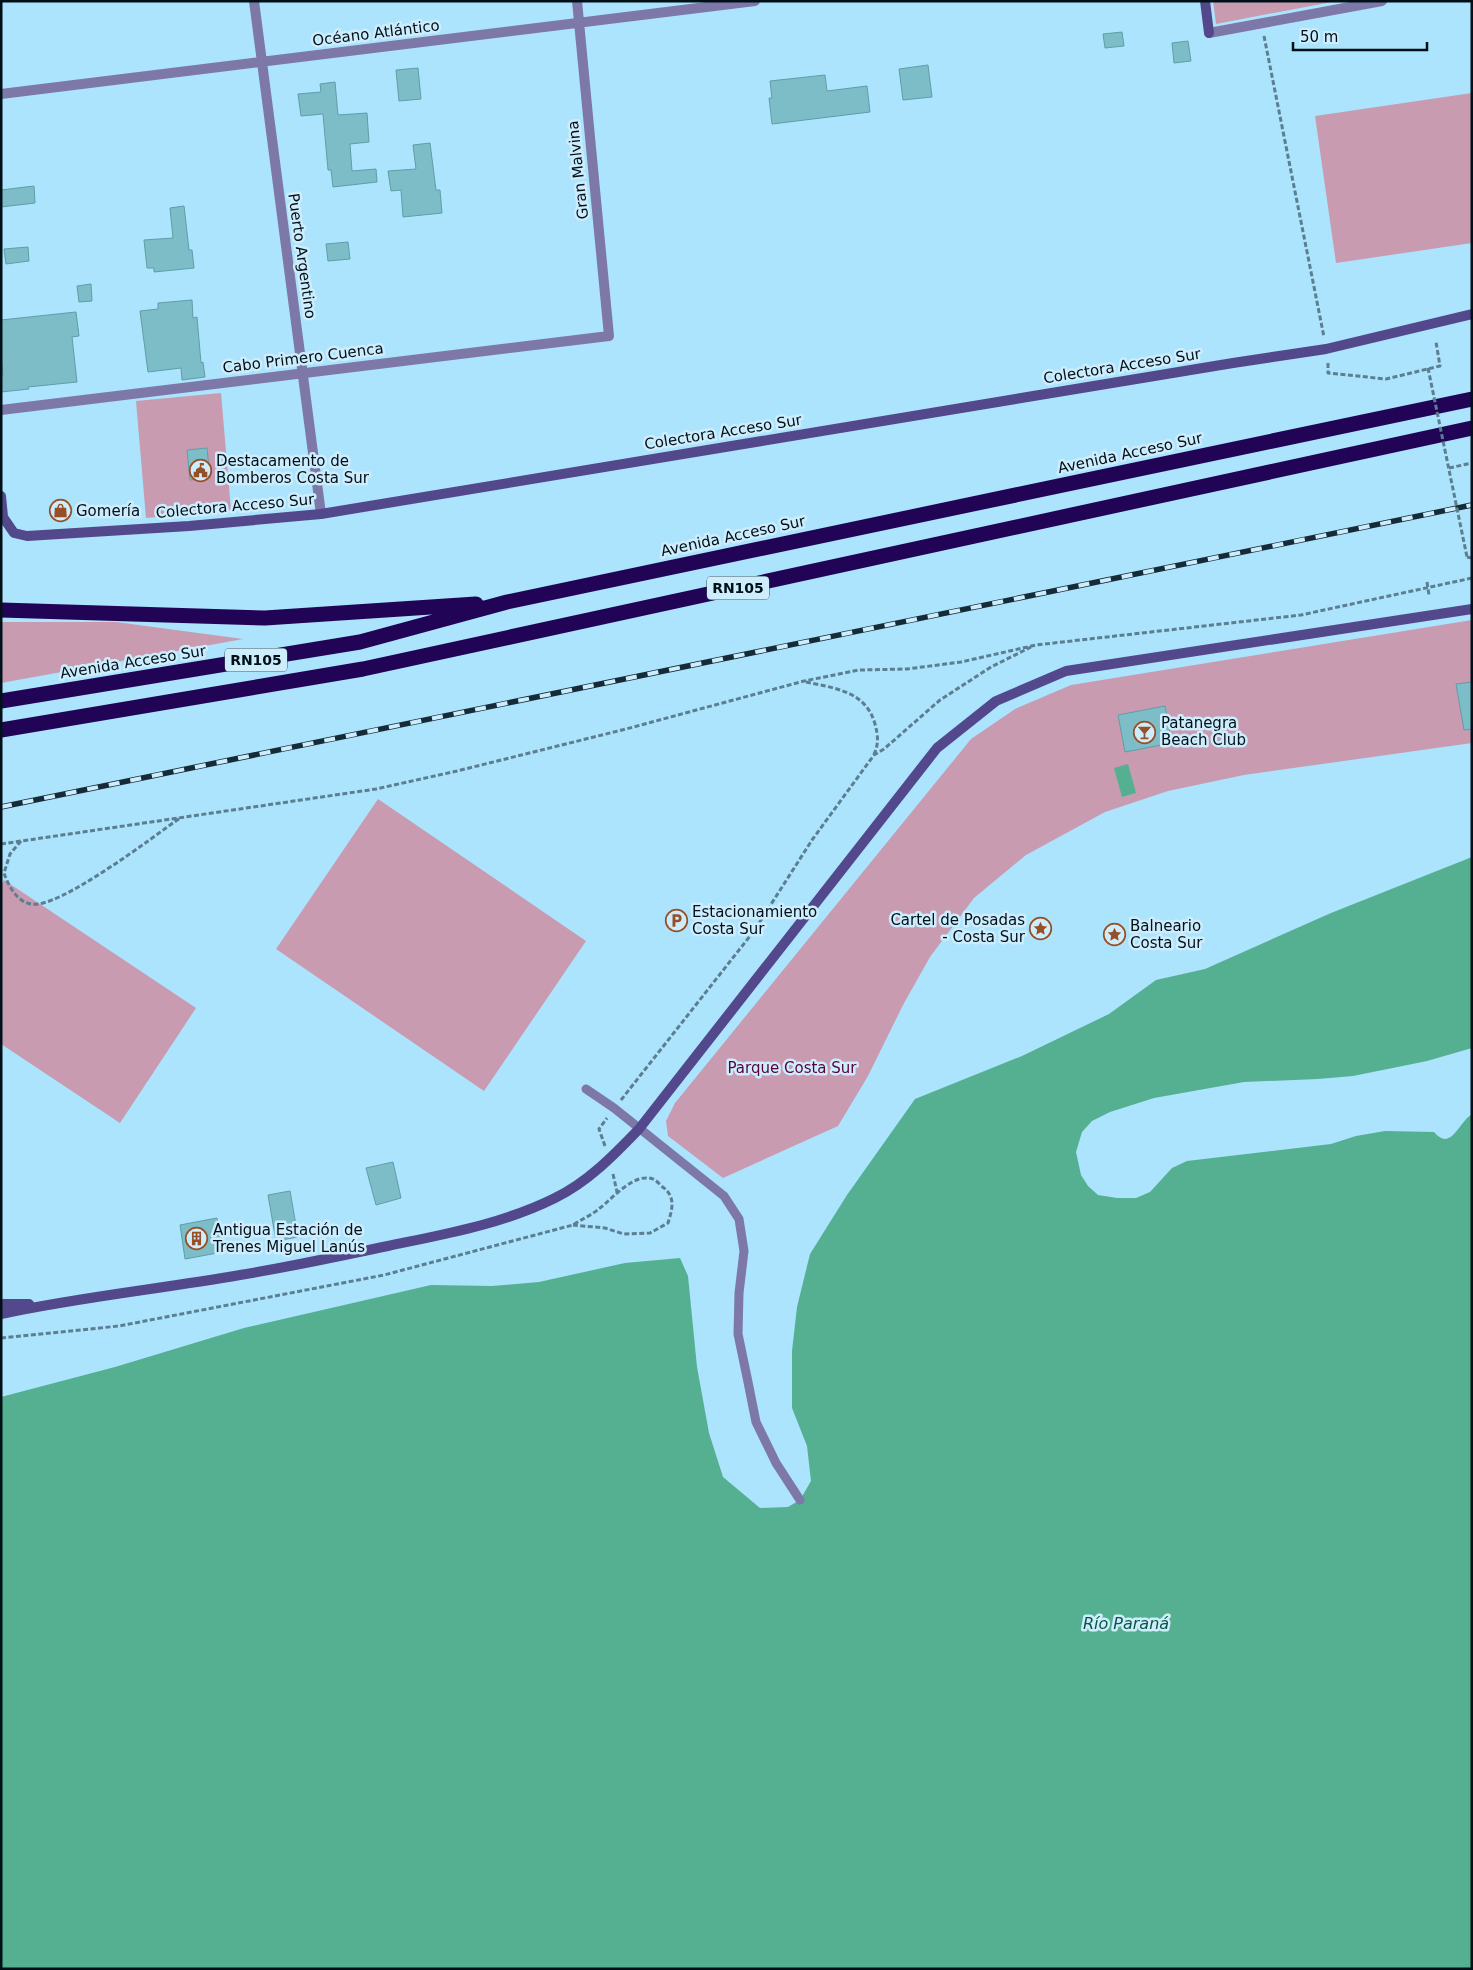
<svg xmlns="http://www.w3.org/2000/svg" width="1473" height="1970" viewBox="0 0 1473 1970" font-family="'DejaVu Sans',sans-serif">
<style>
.green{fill:#c99bb1}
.water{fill:#54b090}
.building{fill:#7dbdc7;stroke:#5e9ea8}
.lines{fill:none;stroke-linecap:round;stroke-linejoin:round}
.path{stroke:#5b7f91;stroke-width:3;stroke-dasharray:5 2.5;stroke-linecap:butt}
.lane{stroke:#7d78a8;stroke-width:9}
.street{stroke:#7d78a8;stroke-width:10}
.secondary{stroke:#53488c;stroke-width:10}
.highway{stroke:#210456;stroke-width:15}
.rail-casing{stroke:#162b37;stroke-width:5.5}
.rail{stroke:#cdedfd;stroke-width:4;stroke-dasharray:11;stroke-linecap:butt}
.path-bridge{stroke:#5b7f91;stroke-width:3;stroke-dasharray:5 2.5;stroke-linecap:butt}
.labels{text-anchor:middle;stroke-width:5;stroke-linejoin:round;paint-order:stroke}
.shield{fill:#cdedfd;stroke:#3e525d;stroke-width:1}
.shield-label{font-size:14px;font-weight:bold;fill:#001019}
.street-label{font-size:15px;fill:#001019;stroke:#cdedfd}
.poi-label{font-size:15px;fill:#001019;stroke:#cdedfd;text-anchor:start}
.park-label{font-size:15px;fill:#5a003a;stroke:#cdedfd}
.water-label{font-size:16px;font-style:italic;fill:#075641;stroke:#cdedfd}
</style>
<rect width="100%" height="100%" fill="#ace3fd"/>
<path class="green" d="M 1213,1 L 1337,1 L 1216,24 Z
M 1472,93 L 1472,243 L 1336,263 L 1315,116 Z
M 221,393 L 231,510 L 146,518 L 136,401 Z
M 1472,620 L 1472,743 L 1244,775 L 1168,791 L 1105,812 L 1026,855 L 974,898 L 930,957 L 903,1005 L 868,1076 L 838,1126 L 723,1178 L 668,1136 L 666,1121 L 675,1103 L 971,739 L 1015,709 L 1071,685 Z
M 1,622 L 116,622 L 243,639 L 1,683 Z
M 378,799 L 586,941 L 484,1091 L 276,949 Z
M 4,880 L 196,1008 L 120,1123 L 1,1044 L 1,885 Z"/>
<path class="water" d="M 1128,764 L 1136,793 L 1122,797 L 1114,768 Z
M 1472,857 L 1472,1048 L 1427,1061 L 1353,1076 L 1318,1079 L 1244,1082 L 1154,1098 L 1110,1112 L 1092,1121 L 1082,1132 L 1076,1152 L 1081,1175 L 1088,1186 L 1098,1195 L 1117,1198 L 1136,1198 L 1150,1192 L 1172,1168 L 1187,1161 L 1331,1144 L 1356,1136 L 1385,1131 L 1434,1132 C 1451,1152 1458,1123 1472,1114 L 1472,1969 L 1,1969 L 1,1397 L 115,1367 L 244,1328 L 431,1285 L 492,1286 L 539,1282 L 625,1263 L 680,1258 L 688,1276 L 697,1367 L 709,1433 L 723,1477 L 760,1508 L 788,1507 L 800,1500 L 811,1481 L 807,1446 L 792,1408 L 792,1351 L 797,1307 L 810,1254 L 847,1195 L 915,1099 L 1022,1056 L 1109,1014 L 1156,980 L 1205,969 L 1331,913 Z"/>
<path class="building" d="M 1122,32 L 1124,46 L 1105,48 L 1103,34 Z
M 1188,41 L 1191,61 L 1174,63 L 1172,43 Z
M 928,65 L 932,97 L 903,100 L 899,69 Z
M 418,68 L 421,99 L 399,101 L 396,70 Z
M 825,75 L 827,91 L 867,86 L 870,112 L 772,124 L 769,98 L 772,98 L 770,81 Z
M 335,82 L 338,115 L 367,113 L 369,142 L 350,144 L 352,171 L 376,169 L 377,182 L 333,187 L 331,170 L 328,170 L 323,114 L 301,116 L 298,94 L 321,92 L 320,84 Z
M 430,143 L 436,190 L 440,190 L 442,213 L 403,217 L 401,190 L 391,191 L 388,171 L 416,169 L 413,145 Z
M 34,186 L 35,203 L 1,207 L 1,190 Z
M 184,206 L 189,250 L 192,250 L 194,268 L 154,272 L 154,268 L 147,268 L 144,240 L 173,238 L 170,208 Z
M 348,242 L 350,259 L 328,261 L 326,244 Z
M 28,247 L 29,261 L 6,264 L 4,249 Z
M 91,284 L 92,301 L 79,302 L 77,286 Z
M 192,300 L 193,318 L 197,317 L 201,363 L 203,362 L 205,377 L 182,380 L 181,368 L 148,372 L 140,311 L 158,309 L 158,303 Z
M 76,312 L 79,336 L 72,337 L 77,382 L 28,387 L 29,389 L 1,392 L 1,376 L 3,375 L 1,356 L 1,320 Z
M 207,448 L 210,478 L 190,480 L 187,450 Z
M 1472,682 L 1472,729 L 1464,730 L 1456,684 Z
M 1165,706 L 1172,743 L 1125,752 L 1118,715 Z
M 393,1162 L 401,1198 L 376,1205 L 366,1168 Z
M 290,1191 L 298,1237 L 276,1241 L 268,1195 Z
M 217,1218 L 223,1252 L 185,1259 L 180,1225 Z"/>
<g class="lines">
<path class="path" d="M 1264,36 L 1324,337
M 1328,363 L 1328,373 L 1386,379 L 1440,366 L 1436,342
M 1449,468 L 1472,463
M 1467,557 L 1472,558
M 1427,582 L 1429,595
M 806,682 C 834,688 866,691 875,724 C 878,735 879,744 874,754
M 21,841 L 10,854 L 4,873 C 8,885 17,902 31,904 C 58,910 154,836 180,818
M 1,844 L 376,789 L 457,771 L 626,729 L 804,681 L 859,670 L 907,669 L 961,662 L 1036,645 L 1301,615 L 1472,578
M 621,1100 L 754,931 L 812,840 L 874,755 L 884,749 L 940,700 L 991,667 L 1031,647
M 605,1146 L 599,1129 L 607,1118
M 613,1174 L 617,1192
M 1,1338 L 119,1326 L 384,1275 L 573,1225 C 582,1219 592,1215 600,1208 C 613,1198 636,1170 655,1180 C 658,1182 661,1186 664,1188 C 676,1198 672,1210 668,1223 L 650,1233 L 624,1234 L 605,1228 L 573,1225"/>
<path class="lane" d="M 586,1089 L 614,1108 L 724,1196 L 739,1219 L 744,1251 L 739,1293 L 738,1334 L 748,1382 L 756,1422 L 776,1463 L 800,1500"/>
<path class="street" d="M 254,1 L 321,514
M 1209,33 L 1382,1
M 1,94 L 755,1
M 1,410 L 609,336 L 577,1"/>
<path class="secondary" d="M 1205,1 L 1209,33
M 1,496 L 3,517 L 14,533 L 27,536 L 189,526 L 321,514 L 1233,363 L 1326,349 L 1472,314
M 1,1304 L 29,1304
M 1,1314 C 80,1297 160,1289 240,1275 C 290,1267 339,1256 388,1246 C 445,1234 503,1224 555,1198 C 588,1182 614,1155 639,1129 L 937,748 L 996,701 L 1066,671 L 1472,609"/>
<path class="highway" d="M 1,610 L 265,618 L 476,604
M 1,701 L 360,642 L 507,602 L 1472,399
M 1,730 L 363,669 L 1472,428"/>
<defs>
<path id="rail" d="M 1,807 L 1472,505"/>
</defs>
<use href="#rail" class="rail-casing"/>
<use href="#rail" class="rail"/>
<path class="path-bridge" d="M 1428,368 L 1467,557"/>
</g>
<defs>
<symbol id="civic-ring" viewBox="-11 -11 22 22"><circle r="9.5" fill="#cdedfd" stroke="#965027" stroke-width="1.5"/><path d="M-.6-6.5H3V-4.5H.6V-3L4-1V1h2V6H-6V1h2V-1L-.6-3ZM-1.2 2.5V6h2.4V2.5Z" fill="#965027"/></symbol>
<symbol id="shop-ring" viewBox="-11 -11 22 22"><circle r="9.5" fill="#cdedfd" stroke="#965027" stroke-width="1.5"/><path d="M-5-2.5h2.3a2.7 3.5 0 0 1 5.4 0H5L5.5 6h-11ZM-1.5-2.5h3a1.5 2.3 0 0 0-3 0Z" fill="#965027"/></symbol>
<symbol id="bar-ring" viewBox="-11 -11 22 22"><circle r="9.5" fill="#cdedfd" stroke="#965027" stroke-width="1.5"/><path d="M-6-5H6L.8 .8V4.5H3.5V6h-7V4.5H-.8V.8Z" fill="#965027"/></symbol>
<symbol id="parking-ring" viewBox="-11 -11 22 22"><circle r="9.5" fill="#cdedfd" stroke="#965027" stroke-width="1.5"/><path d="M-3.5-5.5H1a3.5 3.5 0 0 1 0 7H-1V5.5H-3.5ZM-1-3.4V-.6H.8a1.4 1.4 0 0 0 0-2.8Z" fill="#965027"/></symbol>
<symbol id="sight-ring" viewBox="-11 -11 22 22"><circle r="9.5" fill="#cdedfd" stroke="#965027" stroke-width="1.5"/><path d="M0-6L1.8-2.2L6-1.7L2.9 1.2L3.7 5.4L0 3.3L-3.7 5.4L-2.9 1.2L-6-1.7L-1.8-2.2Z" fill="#965027"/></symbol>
<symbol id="building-ring" viewBox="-11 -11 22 22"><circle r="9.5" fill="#cdedfd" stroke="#965027" stroke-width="1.5"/><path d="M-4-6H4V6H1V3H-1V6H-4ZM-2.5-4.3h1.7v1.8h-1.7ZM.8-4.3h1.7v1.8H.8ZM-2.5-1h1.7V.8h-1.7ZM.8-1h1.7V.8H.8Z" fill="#965027"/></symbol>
</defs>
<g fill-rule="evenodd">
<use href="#civic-ring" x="188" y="458" width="25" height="25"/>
<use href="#shop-ring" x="48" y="498" width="25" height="25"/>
<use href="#bar-ring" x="1132" y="720" width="25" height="25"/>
<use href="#parking-ring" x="664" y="908" width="25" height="25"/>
<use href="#sight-ring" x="1028" y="916" width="25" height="25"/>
<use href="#sight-ring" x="1102" y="922" width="25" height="25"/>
<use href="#building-ring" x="184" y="1226" width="25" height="25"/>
</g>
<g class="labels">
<g class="shield">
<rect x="707" y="576.5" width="62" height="23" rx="4"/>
<rect x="225" y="648.5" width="62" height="23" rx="4"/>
</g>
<g class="shield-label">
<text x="738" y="593">RN105</text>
<text x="256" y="665">RN105</text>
</g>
<g class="street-label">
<text transform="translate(376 33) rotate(-7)" y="5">Océano Atlántico</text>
<text transform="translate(578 170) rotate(-96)" y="5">Gran Malvina</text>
<text transform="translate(302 256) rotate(82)" y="5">Puerto Argentino</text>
<text transform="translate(303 358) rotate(-7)" y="5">Cabo Primero Cuenca</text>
<text transform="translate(1122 366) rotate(-9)" y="5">Colectora Acceso Sur</text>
<text transform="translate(723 432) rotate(-9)" y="5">Colectora Acceso Sur</text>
<text transform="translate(1130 453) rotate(-12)" y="5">Avenida Acceso Sur</text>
<text transform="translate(235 506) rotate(-5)" y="5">Colectora Acceso Sur</text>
<text transform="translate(733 536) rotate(-12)" y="5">Avenida Acceso Sur</text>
<text transform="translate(133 662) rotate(-9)" y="5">Avenida Acceso Sur</text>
</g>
<g class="poi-label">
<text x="216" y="466">Destacamento de<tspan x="216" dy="17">Bomberos Costa Sur</tspan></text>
<text x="76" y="516">Gomería</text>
<text x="1161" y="728">Patanegra<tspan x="1161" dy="17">Beach Club</tspan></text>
<text x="692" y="917">Estacionamiento<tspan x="692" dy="17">Costa Sur</tspan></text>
<text x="1025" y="925" text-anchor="end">Cartel de Posadas<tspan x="1025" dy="17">- Costa Sur</tspan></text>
<text x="1130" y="931">Balneario<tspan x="1130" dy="17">Costa Sur</tspan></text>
<text x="213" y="1235">Antigua Estación de<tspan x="213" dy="17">Trenes Miguel Lanús</tspan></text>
</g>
<g class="park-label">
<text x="792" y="1073">Parque Costa Sur</text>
</g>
<g class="water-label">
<text x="1126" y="1629">Río Paraná</text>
</g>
</g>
<rect width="1473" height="1970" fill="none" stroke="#001019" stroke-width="5"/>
<path d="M1293 42v8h134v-8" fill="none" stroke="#001019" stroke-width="2.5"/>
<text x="1300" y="42" font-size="15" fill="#001019" stroke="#cdedfd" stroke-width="4" paint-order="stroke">50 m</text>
</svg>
